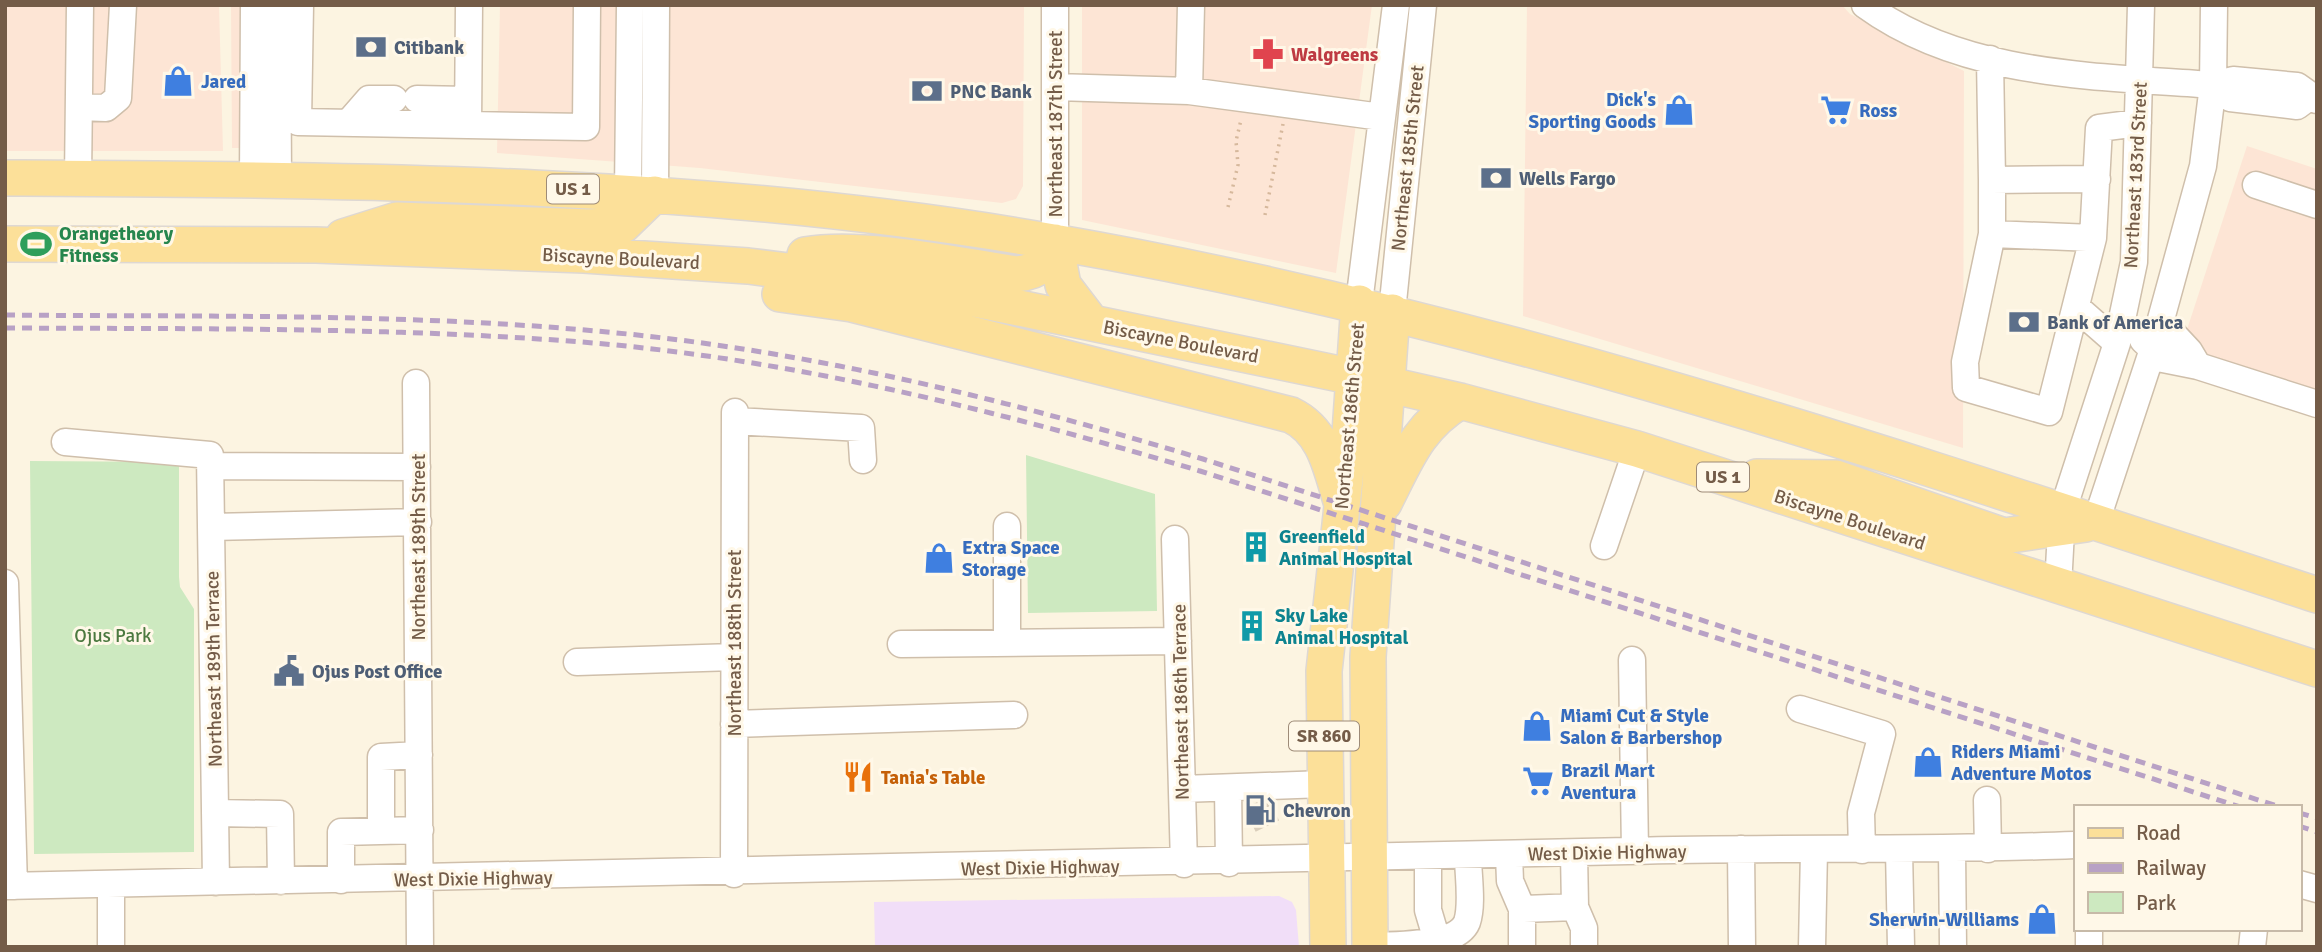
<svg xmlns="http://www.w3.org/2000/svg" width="2322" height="952" viewBox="0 0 2322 952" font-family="Signika,sans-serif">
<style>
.commercial{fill:#fde5d5}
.education{fill:#f1def8}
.green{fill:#cde9c0}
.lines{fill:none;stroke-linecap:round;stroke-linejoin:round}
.minor-tunnel{stroke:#dacebb;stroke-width:26;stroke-dasharray:26 13;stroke-linecap:butt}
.minor-casing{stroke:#cfbfab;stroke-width:29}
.major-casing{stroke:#ded8d3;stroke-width:38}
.path{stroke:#d6b89c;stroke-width:3.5;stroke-dasharray:2 5;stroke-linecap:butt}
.minor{stroke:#fff;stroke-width:26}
.major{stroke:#fce099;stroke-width:35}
.rail{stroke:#b8a1c5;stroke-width:5;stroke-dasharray:10 7;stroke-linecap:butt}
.labels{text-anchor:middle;stroke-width:6;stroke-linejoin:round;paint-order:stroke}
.shield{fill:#fff8e8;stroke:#9e8b78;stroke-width:2}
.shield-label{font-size:18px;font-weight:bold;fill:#745c48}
.service-label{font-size:19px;font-weight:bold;fill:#4e5e75;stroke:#fff8e8;text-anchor:start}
.health-label{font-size:19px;font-weight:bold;fill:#be3a42;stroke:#fff8e8;text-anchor:start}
.shop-label{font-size:19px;font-weight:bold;fill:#366cbe;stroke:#fff8e8;text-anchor:start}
.street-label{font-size:19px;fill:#745c48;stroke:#fff8e8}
.leisure-label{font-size:19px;font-weight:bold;fill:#27864d;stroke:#fff8e8;text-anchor:start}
.culture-label{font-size:19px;font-weight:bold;fill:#0d838f;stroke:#fff8e8;text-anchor:start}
.park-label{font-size:19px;fill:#4c7940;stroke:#fff8e8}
.food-label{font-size:19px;font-weight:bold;fill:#c56008;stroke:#fff8e8;text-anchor:start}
</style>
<rect width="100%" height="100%" fill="#fcf4e1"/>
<path class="commercial" d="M 5,5 L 219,5 L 223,151 L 5,151 Z
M 231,5 L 288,5 L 284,148 L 232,148 Z
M 500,5 L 1024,5 L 1023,186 L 1016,199 L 1002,203 L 700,168 L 497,153 Z
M 1082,5 L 1372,5 L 1336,273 L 1082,220 Z
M 1527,5 L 1842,5 L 1850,14 L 1964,71 L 1963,448 L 1523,316 Z
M 2247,146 L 2317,169 L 2317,402 L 2179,354 Z"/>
<path class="education" d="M 1279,896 L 1292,902 L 1296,910 L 1299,947 L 875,947 L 874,902 Z"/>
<path class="green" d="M 1026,455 L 1155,494 L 1157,611 L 1028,613 Z
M 30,461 L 179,462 L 179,577 L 180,587 L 194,609 L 194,852 L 34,854 Z"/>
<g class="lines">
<path class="minor-tunnel" d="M 1250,820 L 1275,808"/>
<defs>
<path id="minor" d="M 277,5 L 278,180
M 300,5 L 298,122 L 468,125
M 469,5 L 468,125 L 586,127 L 587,5
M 1055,5 L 1055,242
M 1865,5 C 1964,77 2096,76 2213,85 L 2233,80 L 2297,86 L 2317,100
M 1990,59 L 1992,180
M 2213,85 L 2230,98 L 2297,106 L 2309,97
M 1055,87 L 1189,91 L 1381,117
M 1189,91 L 1191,5
M 417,99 L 468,100
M 79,107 L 106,108 L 118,98 L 123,5
M 349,122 L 369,99 L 394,99
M 78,179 L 80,5
M 2097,179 L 1992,180 L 1992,234 L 1965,362 L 1966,388 L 2049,412 L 2093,238 L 2099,128 L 2138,123
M 253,180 L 254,5
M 2256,185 L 2317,205
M 628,192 L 630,5
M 655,194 L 656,5
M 1992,234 L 2093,238
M 1359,303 L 1396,5
M 2076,307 L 2117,343
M 1392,312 L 1423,5
M 2161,321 L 2189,351 L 2198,366
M 2143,340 L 2163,359 L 2198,366 L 2317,404
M 416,383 L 420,947
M 735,421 L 861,428 L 863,460
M 65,442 L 210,455 L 216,882
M 210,466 L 417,467
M 2096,522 L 2152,352 L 2203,166 L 2213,85 L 2214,5
M 1007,526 L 1007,643
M 211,527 L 418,522
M 1175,539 L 1184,864
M 1604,546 L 1637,449
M 5,583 L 14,886
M 2058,586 L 2062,513 L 2117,343 L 2134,262 L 2141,5
M 901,644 L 1178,641
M 1632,660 L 1635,851
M 577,662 L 734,657
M 1800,709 L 1882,734 L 1861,813 L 1862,850
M 734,724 L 1014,715
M 1228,788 L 1229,863
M 1182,789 L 1324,784
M 1987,800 L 1988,849
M 215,813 L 280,814 L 281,881
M 381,831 L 381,757 L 419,755
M 1741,849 L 1742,947
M 1899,850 L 1901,947
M 1952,850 L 1953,947
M 1574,853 L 1575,907 L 1584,928 L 1584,947
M 1509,855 L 1510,881 L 1522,909 L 1522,947
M 1428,857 L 1428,910 L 1439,947
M 734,874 L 735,412
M 341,880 L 341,832 L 420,830
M 111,884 L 111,947
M 2299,884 L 2317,889
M 5,886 C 546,877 1087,866 1628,851 C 1777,847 1926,851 2075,845
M 1522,909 L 1575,907
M 2089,929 L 2089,947
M 1370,946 C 1394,945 1457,947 1467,922 C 1473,904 1468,875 1468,856
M 1812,947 L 1814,850
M 2252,947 L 2254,929"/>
<path id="major" d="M 5,178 C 358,180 711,181 1059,243 C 1490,318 1903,459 2317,595
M 343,237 L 397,220 L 589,227 L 623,225 L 655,194
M 1055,242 L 1063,285 L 1092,323
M 5,244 L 316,245 L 584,255 L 748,266 L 922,288 L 1354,377 L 1460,401 L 1637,449 L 2317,669
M 805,255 C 864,245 956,265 1017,274 C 1041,271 1047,263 1055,242
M 780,294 L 852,304 L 1291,415 C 1326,432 1331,470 1342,504
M 1757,477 L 1836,478 L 2004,536 L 2086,524
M 1384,503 C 1406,460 1417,427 1460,401
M 1328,947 L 1324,671 L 1350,433 L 1359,303
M 1370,947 L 1368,657 L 1392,312"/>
</defs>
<use href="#minor" class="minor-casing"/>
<use href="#major" class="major-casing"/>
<path class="path" d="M 1228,207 L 1238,165 L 1236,141 L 1241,120
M 1265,215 L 1283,124"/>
<use href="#minor" class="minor"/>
<use href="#major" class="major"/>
<path class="rail" d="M 5,315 C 202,317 400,313 596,331 C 803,349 1005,399 1203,459 L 2280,807
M 5,328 C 202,329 398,327 594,343 C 801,361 1002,412 1200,471 L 2240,807
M 2299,813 L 2317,818
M 2299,826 L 2317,832"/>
</g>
<defs>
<symbol id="bank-bare" viewBox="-9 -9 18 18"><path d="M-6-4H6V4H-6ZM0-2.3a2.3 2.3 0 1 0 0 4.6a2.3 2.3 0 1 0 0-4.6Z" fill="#5c6f8a" stroke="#fff8e8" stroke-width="2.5" paint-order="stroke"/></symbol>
<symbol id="pharmacy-bare" viewBox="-9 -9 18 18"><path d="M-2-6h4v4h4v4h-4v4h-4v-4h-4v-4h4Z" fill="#e0444e" stroke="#fff8e8" stroke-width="2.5" paint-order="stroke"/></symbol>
<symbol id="shop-bare" viewBox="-9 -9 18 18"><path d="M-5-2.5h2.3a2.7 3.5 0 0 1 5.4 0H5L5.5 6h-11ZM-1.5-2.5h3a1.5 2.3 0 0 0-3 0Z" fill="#3f7fe0" stroke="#fff8e8" stroke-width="2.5" paint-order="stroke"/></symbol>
<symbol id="supermarket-bare" viewBox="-9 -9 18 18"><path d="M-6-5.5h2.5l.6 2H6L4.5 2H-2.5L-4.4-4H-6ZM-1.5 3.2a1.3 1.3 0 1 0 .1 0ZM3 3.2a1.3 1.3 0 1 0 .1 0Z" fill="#3f7fe0" stroke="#fff8e8" stroke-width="2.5" paint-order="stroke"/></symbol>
<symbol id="stadium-bare" viewBox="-9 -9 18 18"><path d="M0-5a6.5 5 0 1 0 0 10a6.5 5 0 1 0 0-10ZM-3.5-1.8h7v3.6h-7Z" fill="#2e9e5b" stroke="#fff8e8" stroke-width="2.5" paint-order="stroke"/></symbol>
<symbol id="building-bare" viewBox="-9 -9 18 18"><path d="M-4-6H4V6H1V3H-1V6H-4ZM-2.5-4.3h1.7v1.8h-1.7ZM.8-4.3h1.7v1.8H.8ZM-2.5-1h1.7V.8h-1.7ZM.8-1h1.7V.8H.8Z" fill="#0f9aa8" stroke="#fff8e8" stroke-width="2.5" paint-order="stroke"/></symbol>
<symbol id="civic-bare" viewBox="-9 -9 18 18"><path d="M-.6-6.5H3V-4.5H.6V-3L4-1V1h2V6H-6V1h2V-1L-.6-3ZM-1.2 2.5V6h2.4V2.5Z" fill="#5c6f8a" stroke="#fff8e8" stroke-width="2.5" paint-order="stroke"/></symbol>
<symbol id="restaurant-bare" viewBox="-9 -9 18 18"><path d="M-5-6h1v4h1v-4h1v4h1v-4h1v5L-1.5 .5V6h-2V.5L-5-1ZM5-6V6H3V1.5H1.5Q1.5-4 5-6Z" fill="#e8710a" stroke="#fff8e8" stroke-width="2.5" paint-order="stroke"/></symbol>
<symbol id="fuel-bare" viewBox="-9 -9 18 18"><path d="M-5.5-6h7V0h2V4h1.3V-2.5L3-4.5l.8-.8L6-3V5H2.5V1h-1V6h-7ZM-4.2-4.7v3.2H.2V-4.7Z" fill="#5c6f8a" stroke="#fff8e8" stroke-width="2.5" paint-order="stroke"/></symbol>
</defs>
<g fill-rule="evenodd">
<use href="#bank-bare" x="349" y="25" width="44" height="44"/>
<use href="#pharmacy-bare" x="1246" y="32" width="44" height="44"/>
<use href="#shop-bare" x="156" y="59" width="44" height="44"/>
<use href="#bank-bare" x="905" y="69" width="44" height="44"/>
<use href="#shop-bare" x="1657" y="88" width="44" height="44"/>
<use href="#supermarket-bare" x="1814" y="88" width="44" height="44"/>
<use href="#bank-bare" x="1474" y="156" width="44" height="44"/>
<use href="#stadium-bare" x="14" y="222" width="44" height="44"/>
<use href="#bank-bare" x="2002" y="300" width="44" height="44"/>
<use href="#building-bare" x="1234" y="525" width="44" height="44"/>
<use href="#shop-bare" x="917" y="536" width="44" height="44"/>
<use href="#building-bare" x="1230" y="604" width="44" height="44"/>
<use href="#civic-bare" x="267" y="649" width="44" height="44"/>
<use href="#shop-bare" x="1515" y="704" width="44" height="44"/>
<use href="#shop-bare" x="1906" y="740" width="44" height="44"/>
<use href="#restaurant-bare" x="836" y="755" width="44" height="44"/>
<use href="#supermarket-bare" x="1516" y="759" width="44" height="44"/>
<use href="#fuel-bare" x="1238" y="788" width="44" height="44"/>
<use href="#shop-bare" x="2020" y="897" width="44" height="44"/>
</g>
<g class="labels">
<g class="shield">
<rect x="547" y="174.5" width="52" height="29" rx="5"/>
<rect x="1697" y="462.5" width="52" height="29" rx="5"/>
<rect x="1289" y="721.5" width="70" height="29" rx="5"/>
</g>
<g class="shield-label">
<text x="573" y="195">US 1</text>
<text x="1723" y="483">US 1</text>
<text x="1324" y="742">SR 860</text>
</g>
<g class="service-label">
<text x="394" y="54">Citibank</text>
<text x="950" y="98">PNC Bank</text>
<text x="1519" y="185">Wells Fargo</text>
<text x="2047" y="329">Bank of America</text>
<text x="312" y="678">Ojus Post Office</text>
<text x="1283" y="817">Chevron</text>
</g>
<g class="health-label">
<text x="1291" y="61">Walgreens</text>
</g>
<g class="shop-label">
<text x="201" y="88">Jared</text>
<text x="1656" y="106" text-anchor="end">Dick's<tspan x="1656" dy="22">Sporting Goods</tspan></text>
<text x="1859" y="117">Ross</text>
<text x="962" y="554">Extra Space<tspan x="962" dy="22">Storage</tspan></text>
<text x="1560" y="722">Miami Cut &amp; Style<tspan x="1560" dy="22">Salon &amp; Barbershop</tspan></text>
<text x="1951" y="758">Riders Miami<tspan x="1951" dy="22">Adventure Motos</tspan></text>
<text x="1561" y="777">Brazil Mart<tspan x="1561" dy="22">Aventura</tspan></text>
<text x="2019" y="926" text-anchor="end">Sherwin-Williams</text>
</g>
<g class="street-label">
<text transform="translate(1055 124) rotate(-90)" y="7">Northeast 187th Street</text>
<text transform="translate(1407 158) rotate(-84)" y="7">Northeast 185th Street</text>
<text transform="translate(2135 175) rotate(-87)" y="7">Northeast 183rd Street</text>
<text transform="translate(621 258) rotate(3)" y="7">Biscayne Boulevard</text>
<text transform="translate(1181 341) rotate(11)" y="7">Biscayne Boulevard</text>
<text transform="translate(1349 416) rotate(-85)" y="7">Northeast 186th Street</text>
<text transform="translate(1850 519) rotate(18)" y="7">Biscayne Boulevard</text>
<text transform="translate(418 547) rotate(-90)" y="7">Northeast 189th Street</text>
<text transform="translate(734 643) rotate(-90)" y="7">Northeast 188th Street</text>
<text transform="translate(213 669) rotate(-91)" y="7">Northeast 189th Terrace</text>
<text transform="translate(1180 702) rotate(-91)" y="7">Northeast 186th Terrace</text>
<text transform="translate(1607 852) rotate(-1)" y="7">West Dixie Highway</text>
<text transform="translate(1040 867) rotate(-1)" y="7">West Dixie Highway</text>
<text transform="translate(473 878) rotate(-1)" y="7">West Dixie Highway</text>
</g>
<g class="leisure-label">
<text x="59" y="240">Orangetheory<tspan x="59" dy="22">Fitness</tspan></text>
</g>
<g class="culture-label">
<text x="1279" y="543">Greenfield<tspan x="1279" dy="22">Animal Hospital</tspan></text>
<text x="1275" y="622">Sky Lake<tspan x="1275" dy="22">Animal Hospital</tspan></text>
</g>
<g class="park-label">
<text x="113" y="642">Ojus Park</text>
</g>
<g class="food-label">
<text x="881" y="784">Tania's Table</text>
</g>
</g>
<rect width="2322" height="952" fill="none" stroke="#745c48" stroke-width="14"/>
<rect x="2074" y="805" width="228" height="126" fill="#fff8e8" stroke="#c7baa8" stroke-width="2"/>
<rect x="2088" y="828" width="35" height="10" fill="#fce099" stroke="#c7baa8" stroke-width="2"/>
<text x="2136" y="840" font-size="21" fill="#745c48">Road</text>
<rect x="2088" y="863" width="35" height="10" fill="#b8a1c5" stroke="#c7baa8" stroke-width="2"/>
<text x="2136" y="875" font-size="21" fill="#745c48">Railway</text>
<rect x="2088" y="892" width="35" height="21" fill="#cde9c0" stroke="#c7baa8" stroke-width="2"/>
<text x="2136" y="910" font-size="21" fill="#745c48">Park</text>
</svg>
